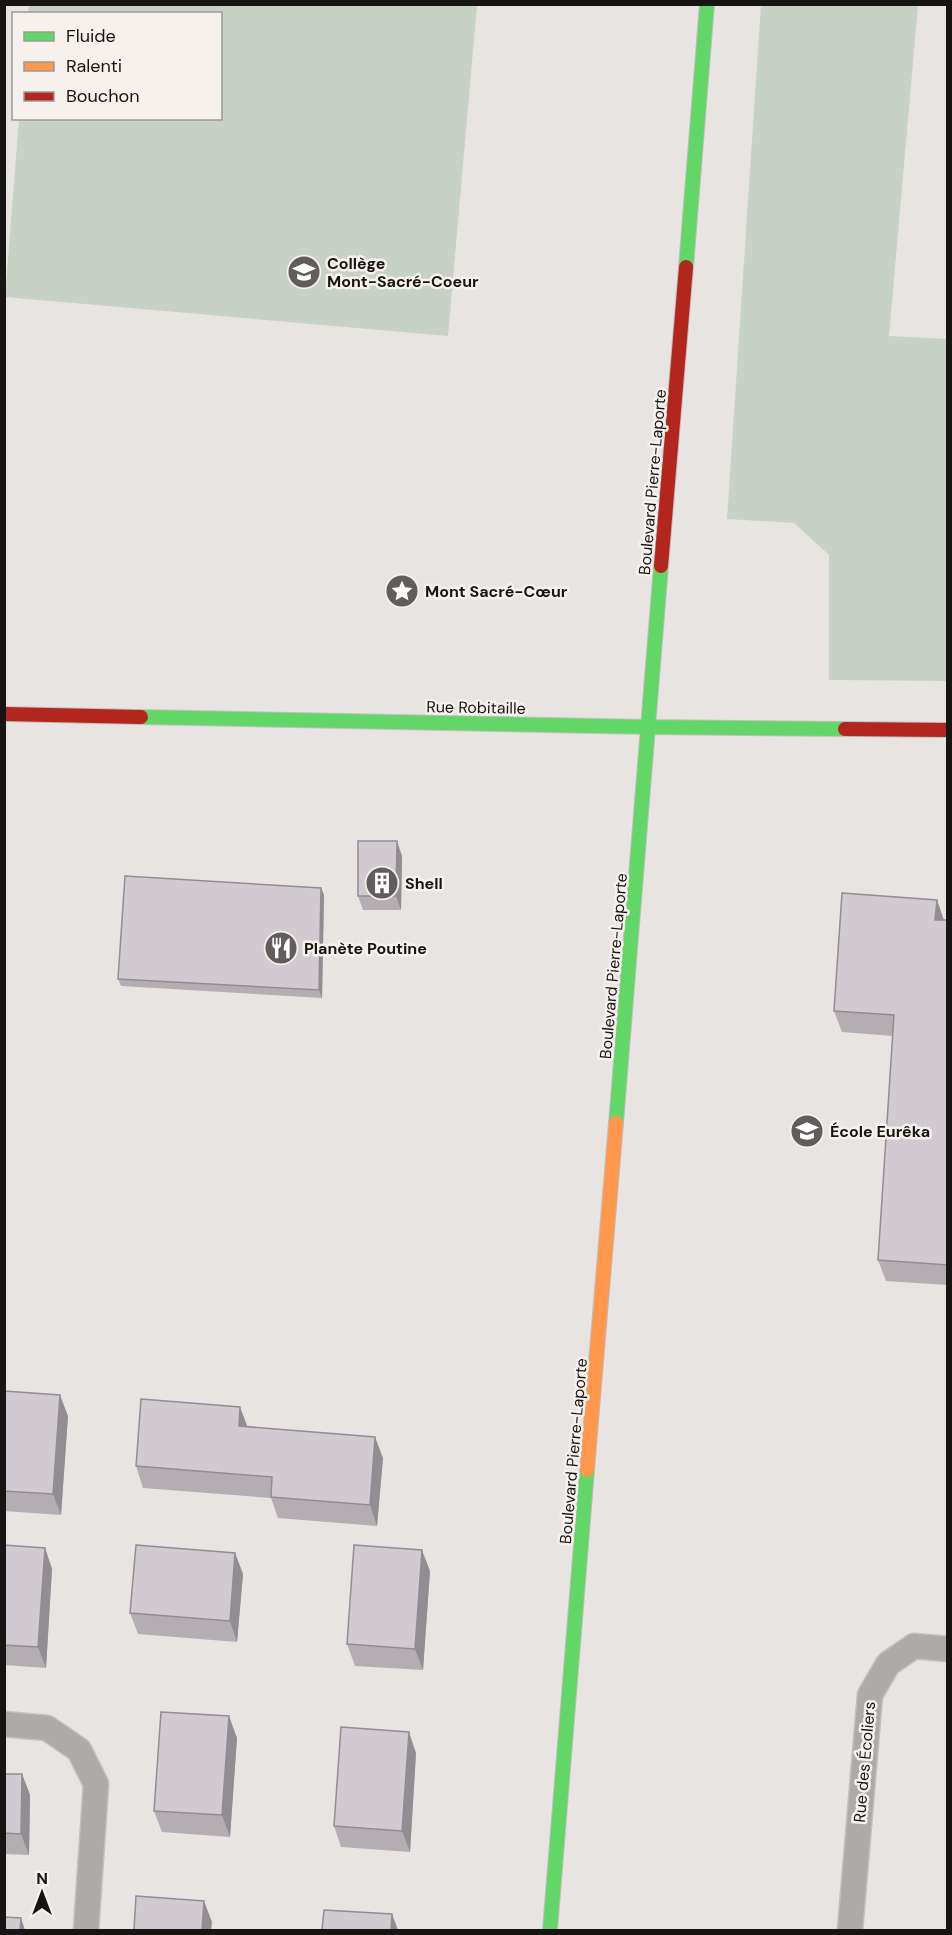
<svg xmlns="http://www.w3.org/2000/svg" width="952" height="1935" viewBox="0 0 952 1935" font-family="'DM Sans',sans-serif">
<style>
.green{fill:#c7d1c5}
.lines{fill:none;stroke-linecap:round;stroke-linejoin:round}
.street-casing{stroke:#c2bfbe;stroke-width:27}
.fast-casing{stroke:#c2bfbe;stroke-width:16}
.slow-casing{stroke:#c2bfbe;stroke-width:16}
.jam-casing{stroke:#c2bfbe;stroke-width:16}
.street{stroke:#acabaa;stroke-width:24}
.fast{stroke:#63d668;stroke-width:14}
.slow{stroke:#ff974d;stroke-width:14}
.jam{stroke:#b3261e;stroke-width:14}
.wall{fill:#b4aeb3}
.shaded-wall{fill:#928d92}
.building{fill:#d1cad0;stroke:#928d92;stroke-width:1.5}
.labels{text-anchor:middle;stroke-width:5;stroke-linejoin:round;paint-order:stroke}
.poi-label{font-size:16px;font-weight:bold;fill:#171514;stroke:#f7f1ed;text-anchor:start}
.street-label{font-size:16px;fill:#171514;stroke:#f7f1ed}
</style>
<rect width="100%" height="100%" fill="#e8e4e2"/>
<path class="green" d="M 29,5 L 477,5 L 448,336 L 5,297 L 19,119 L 220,118 L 220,14 L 28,13 Z
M 761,5 L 918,5 L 889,336 L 947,339 L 947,681 L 829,680 L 829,555 L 794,523 L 727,519 Z"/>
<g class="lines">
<defs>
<path id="street" d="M 4,1724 L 47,1728 L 79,1750 L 96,1784 L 86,1930
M 850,1930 L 870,1695 L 888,1664 L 914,1646 L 948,1649"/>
<path id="fast" d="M 686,267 L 707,4
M 141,717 L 649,727 L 845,729
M 616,1123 L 661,566
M 550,1930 L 587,1470"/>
<path id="slow" d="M 587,1470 L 616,1123"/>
<path id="jam" d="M 661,566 L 686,267
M 4,714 L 141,717
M 845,729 L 948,730"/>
</defs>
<use href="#street" class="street-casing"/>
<use href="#fast" class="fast-casing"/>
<use href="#slow" class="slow-casing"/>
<use href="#jam" class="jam-casing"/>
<use href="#street" class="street"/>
<use href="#fast" class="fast"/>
<use href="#slow" class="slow"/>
<use href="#jam" class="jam"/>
</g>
<path class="wall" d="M 402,856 L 401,910 L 363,910 L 358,896 Z
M 321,888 L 324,895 L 322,998 L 121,986 L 118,979 Z
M 937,900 L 944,920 L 948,920 L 948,1285 L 886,1281 L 878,1260 L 893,1036 L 842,1032 L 834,1011 Z
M 4,1391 L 68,1416 L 61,1515 L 4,1511 Z
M 248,1427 L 383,1458 L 377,1526 L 278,1518 L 271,1498 L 143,1488 L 136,1466 Z
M 4,1545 L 45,1548 L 52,1569 L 46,1668 L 4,1665 Z
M 235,1553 L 243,1574 L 237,1642 L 138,1634 L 130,1613 Z
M 430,1571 L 423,1670 L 355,1666 L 347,1644 Z
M 237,1738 L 230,1837 L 162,1832 L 154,1811 Z
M 416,1753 L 410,1852 L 341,1847 L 334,1826 Z
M 4,1774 L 22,1774 L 30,1795 L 29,1855 L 4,1854 Z"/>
<path class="shaded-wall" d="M 397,841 L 402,856 L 401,910 L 396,896 Z
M 321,888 L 324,895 L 322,998 L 319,990 Z
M 937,900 L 944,921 L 935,920 Z
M 60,1395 L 68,1416 L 61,1515 L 53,1494 Z
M 240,1407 L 248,1428 L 239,1426 Z
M 375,1437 L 383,1458 L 377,1526 L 370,1505 Z
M 45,1548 L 52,1569 L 46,1668 L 38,1647 Z
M 422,1550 L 430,1571 L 423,1670 L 415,1649 Z
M 235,1553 L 243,1574 L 237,1642 L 230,1621 Z
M 229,1716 L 237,1738 L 230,1837 L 222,1815 Z
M 409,1732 L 416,1753 L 410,1852 L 402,1831 Z
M 22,1774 L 30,1795 L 29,1855 L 21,1834 Z
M 204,1901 L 212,1922 L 211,1930 L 202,1930 Z
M 392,1914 L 398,1930 L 391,1930 Z
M 21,1918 L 25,1930 L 20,1930 Z"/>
<path class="building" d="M 358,841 L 397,841 L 396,896 L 358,896 Z
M 125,876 L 321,888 L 319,990 L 118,979 Z
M 842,893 L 937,900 L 935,920 L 948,920 L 948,1265 L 878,1260 L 894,1015 L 834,1011 Z
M 4,1391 L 60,1395 L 53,1494 L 4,1491 Z
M 141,1399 L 240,1407 L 239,1426 L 375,1437 L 370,1505 L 271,1497 L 272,1477 L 136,1466 Z
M 4,1545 L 45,1548 L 38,1647 L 4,1645 Z
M 136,1545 L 235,1553 L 230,1621 L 130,1613 Z
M 354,1545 L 422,1550 L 415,1649 L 347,1644 Z
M 161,1712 L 229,1716 L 222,1815 L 154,1811 Z
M 341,1727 L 409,1732 L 402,1831 L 334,1826 Z
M 4,1774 L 22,1774 L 21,1834 L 4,1833 Z
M 136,1896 L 204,1901 L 202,1930 L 134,1930 Z
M 324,1910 L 392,1914 L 391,1930 L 322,1930 Z
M 4,1917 L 21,1918 L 20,1930 L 4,1930 Z"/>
<defs>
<symbol id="school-disc" viewBox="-11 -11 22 22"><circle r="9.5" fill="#605d5c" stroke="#f7f1ed"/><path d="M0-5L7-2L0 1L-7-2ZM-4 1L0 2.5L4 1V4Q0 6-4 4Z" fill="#fff"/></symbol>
<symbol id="sight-disc" viewBox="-11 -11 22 22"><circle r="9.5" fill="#605d5c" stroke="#f7f1ed"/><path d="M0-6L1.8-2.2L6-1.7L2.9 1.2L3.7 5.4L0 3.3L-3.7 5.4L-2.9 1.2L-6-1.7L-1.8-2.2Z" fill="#fff"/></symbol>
<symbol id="building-disc" viewBox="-11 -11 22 22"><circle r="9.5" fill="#605d5c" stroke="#f7f1ed"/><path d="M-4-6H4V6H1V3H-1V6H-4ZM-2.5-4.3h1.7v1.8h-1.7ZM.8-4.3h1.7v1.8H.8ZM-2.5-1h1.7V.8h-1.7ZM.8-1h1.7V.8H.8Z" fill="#fff"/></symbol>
<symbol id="restaurant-disc" viewBox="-11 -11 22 22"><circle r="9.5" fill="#605d5c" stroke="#f7f1ed"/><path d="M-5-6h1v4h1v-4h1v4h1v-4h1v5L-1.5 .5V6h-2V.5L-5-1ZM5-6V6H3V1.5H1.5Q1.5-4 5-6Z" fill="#fff"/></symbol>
</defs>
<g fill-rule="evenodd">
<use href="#school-disc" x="285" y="253" width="38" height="38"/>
<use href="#sight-disc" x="383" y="572" width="38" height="38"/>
<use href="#building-disc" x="363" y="864" width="38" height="38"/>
<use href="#restaurant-disc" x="262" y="929" width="38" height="38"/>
<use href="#school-disc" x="788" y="1112" width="38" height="38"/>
</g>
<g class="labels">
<g class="poi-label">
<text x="327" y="269">Collège<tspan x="327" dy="18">Mont-Sacré-Coeur</tspan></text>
<text x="425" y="597">Mont Sacré-Cœur</text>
<text x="405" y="889">Shell</text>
<text x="304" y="954">Planète Poutine</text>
<text x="830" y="1137">École Eurêka</text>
</g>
<g class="street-label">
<text transform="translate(652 482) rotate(-85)" y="6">Boulevard Pierre-Laporte</text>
<text transform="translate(476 707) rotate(1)" y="6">Rue Robitaille</text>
<text transform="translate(613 966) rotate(-85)" y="6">Boulevard Pierre-Laporte</text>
<text transform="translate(573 1451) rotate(-85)" y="6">Boulevard Pierre-Laporte</text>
<text transform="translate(864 1762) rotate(-85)" y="6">Rue des Écoliers</text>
</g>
</g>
<rect width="952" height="1935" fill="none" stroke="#171514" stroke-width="12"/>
<rect x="12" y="12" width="210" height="108" fill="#f7f1ed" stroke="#9d9996" stroke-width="1.5"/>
<rect x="24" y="32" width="30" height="9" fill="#63d668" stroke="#9d9996" stroke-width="1.5"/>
<text x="66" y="42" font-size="18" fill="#171514">Fluide</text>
<rect x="24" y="62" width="30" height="9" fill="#ff974d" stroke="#9d9996" stroke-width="1.5"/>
<text x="66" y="72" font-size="18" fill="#171514">Ralenti</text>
<rect x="24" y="92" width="30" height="9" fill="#b3261e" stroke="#9d9996" stroke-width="1.5"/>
<text x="66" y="102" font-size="18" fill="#171514">Bouchon</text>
<g transform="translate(42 1893)" stroke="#f7f1ed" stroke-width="4.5" paint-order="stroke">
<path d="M0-4.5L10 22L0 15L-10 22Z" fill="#171514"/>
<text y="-9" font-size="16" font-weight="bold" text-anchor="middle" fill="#171514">N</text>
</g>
</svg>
